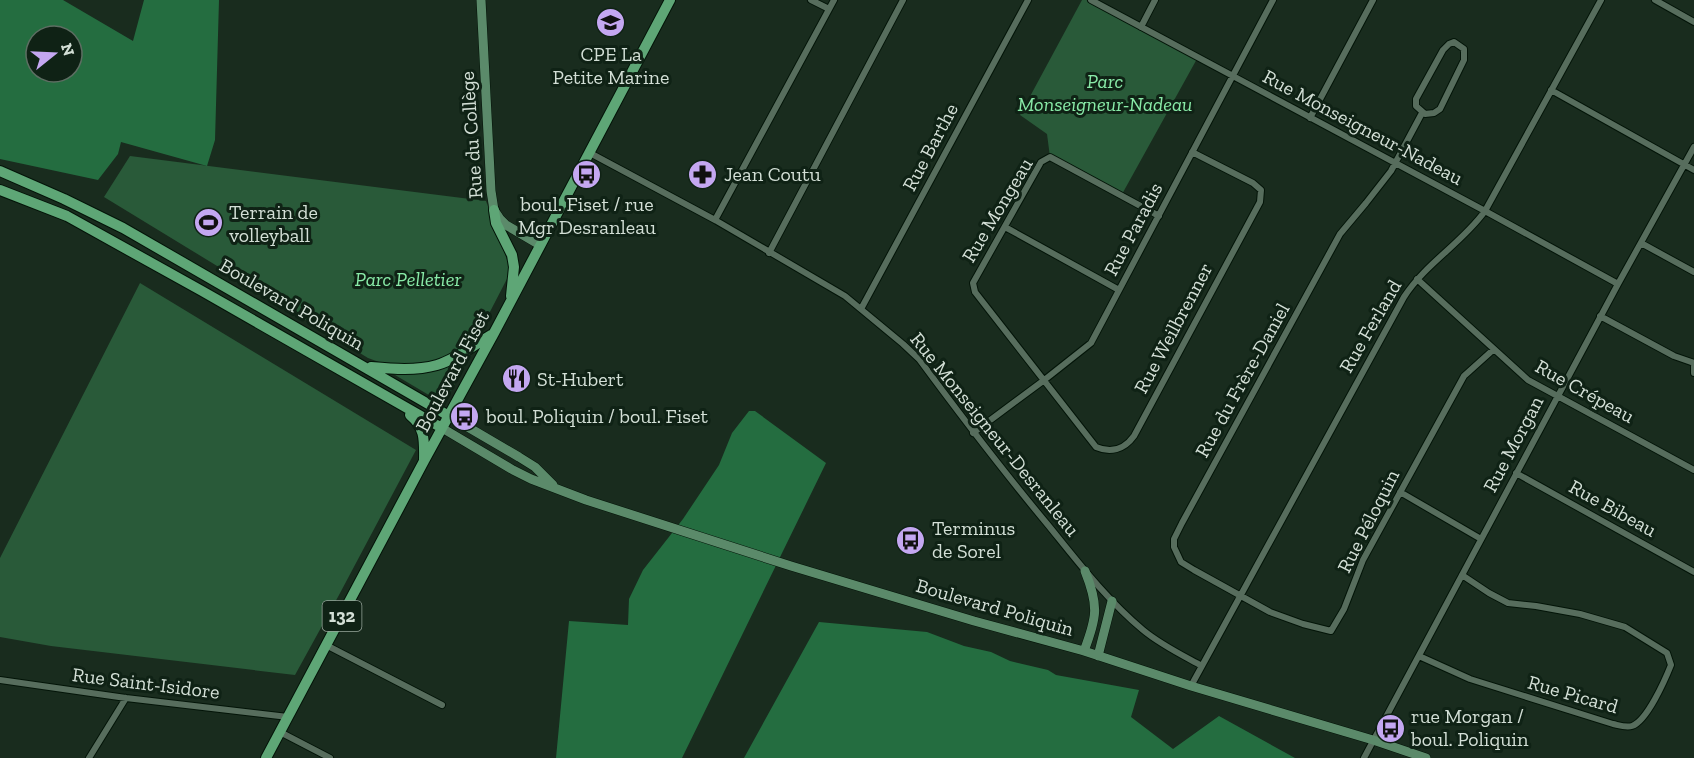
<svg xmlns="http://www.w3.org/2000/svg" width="1694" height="758" viewBox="0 0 1694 758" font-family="'Zilla Slab',serif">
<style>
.green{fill:#295a39}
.forest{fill:#246d40;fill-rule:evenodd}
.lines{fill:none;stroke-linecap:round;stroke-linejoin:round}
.street-casing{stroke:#031408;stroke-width:8}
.secondary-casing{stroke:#031408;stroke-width:10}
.primary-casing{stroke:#031408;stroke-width:12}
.street{stroke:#576d5d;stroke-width:6}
.secondary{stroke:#5b8a6a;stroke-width:9}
.primary{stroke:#5ea676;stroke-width:10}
.labels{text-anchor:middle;stroke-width:6;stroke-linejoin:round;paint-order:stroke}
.shield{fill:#0f2215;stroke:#98a69c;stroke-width:1.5}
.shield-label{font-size:18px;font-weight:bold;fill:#d3dfd6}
.poi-label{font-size:20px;fill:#d3dfd6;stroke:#0f2215;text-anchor:start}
.park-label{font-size:20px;font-style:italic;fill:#89eba8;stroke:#0f2215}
.street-label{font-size:20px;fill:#d3dfd6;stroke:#0f2215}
</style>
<rect width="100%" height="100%" fill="#192c1e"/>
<path class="green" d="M 1082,0 L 1091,0 L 1198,57 L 1121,196 L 1050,157 L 1047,134 L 1020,115 Z
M 130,156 L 486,201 L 511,271 L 479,333 L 461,352 L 438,363 L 390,366 L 368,358 L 104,197 Z
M 140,283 L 416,450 L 339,595 L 295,675 L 51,646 L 0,637 L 0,558 Z
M 474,348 L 444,404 L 390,372 L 434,369 Z"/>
<path class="forest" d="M 0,0 L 63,0 L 133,41 L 144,0 L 219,0 L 215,140 L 207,166 L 121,142 L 118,154 L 98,180 L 0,159 ZM 36,36 L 72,36 L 72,72 L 36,72 Z
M 749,411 L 755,411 L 826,463 L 682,758 L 556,758 L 569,621 L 628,625 L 629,599 L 643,570 L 683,519 L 719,465 L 732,433 Z
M 819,622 L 927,632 L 964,646 L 991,652 L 1010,661 L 1048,670 L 1056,675 L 1139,690 L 1131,717 L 1173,749 L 1219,716 L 1295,758 L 744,758 Z"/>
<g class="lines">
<defs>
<path id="street" d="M 811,0 L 829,9
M 1091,0 L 1485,211 L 1618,284
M 1655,0 L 1694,22
M 1141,27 L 1155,0
M 1454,42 L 1464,49 L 1464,60 L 1440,109 L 1434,113 L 1425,114 L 1416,106 L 1416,99 L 1443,50 L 1449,44 Z
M 1551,90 L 1694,170
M 1422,113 L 1391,171 L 1366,203 L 1340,234 L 1182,523 L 1174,539 L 1174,547 L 1181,562 L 1194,570 L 1270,612 L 1303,624 L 1331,631 L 1344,609 L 1363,560 L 1464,376 L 1494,349
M 1310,118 L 1373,0
M 590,153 L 715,220 L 845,296 L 903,344 L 919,359 C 961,416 1003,471 1048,525 C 1078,562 1107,600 1143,630 C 1161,645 1182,655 1202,666
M 1159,216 L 1050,157 L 1041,162 L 973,283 L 975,292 L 1096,447 C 1110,453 1124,450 1134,436 L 1260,202 L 1261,190 L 1253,183 L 1192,152
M 715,220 L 834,0
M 1005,227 L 1119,290
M 1641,243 L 1694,272
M 769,253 L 903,0
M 1417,279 L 1528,380 L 1694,470
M 861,309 L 1028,0
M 1600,316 L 1674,356 L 1694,363
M 1694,366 L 1694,373
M 973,433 L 1043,381 L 1091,343 L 1273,0
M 1516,473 L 1694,572
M 1400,492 L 1481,539
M 326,645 L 442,705
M 1419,656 L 1470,679 L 1613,724 C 1618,725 1626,728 1632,726 C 1647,721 1665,680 1671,665 L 1667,653 L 1625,627 L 1580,614 L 1536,606 L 1508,603 L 1489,593 L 1462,575
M 0,680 L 126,698 L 288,717
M 1191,686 L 1404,297 C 1426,263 1462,243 1485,211 L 1601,0
M 280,732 L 330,758
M 89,758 L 126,698
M 1364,758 L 1618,284 L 1694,147"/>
<path id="secondary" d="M 481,0 L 491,191 L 494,210 L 500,219 L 506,225 L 540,245
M 449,416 L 519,457 L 535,467 L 553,485
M 442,428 L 513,470 L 531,479 L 586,500 L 791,566 L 974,621 L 1084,651 L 1191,686 L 1373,740 L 1426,758
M 1084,651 C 1097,617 1099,606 1085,571
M 1098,656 L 1112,601"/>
<path id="primary" d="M 0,171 L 64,199 L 123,228 L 449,416
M 0,190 L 67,216 L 202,291 L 442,428
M 494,210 L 496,223 L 512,255 L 514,267 L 511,296
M 371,367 C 393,369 416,371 437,365 C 457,359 474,345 491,335
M 410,415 C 426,428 424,442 424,461
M 266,758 L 424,461 L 494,333 L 670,0"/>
</defs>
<use href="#street" class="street-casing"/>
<use href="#secondary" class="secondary-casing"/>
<use href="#primary" class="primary-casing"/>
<use href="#street" class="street"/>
<use href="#secondary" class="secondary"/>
<use href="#primary" class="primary"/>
</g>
<defs>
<symbol id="school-disc" viewBox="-11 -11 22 22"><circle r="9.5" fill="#c4a7f1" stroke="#0f2215"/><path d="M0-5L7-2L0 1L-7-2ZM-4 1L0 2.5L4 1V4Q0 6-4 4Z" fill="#111"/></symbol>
<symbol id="bus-disc" viewBox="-11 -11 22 22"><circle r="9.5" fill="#c4a7f1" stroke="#0f2215"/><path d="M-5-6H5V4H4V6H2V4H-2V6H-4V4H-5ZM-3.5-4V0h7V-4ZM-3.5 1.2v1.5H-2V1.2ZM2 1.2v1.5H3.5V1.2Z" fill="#111"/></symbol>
<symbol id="pharmacy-disc" viewBox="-11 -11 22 22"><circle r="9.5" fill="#c4a7f1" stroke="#0f2215"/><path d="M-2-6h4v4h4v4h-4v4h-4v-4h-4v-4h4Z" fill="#111"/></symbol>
<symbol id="stadium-disc" viewBox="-11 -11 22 22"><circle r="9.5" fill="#c4a7f1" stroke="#0f2215"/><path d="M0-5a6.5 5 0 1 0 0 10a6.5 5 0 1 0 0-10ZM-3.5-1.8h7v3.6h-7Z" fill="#111"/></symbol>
<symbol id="restaurant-disc" viewBox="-11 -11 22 22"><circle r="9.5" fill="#c4a7f1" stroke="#0f2215"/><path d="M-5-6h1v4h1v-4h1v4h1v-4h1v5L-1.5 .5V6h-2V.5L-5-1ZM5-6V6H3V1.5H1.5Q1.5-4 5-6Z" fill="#111"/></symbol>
</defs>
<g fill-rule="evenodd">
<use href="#school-disc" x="594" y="6" width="33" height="33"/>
<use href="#bus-disc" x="570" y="158" width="33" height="33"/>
<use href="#pharmacy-disc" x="686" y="158" width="33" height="33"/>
<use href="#stadium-disc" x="192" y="206" width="33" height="33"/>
<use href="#restaurant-disc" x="500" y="362" width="33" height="33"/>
<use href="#bus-disc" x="448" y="400" width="33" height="33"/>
<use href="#bus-disc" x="894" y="524" width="33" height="33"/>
<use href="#bus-disc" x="1374" y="712" width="33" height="33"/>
</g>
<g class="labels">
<rect class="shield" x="322.5" y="601" width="39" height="30" rx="4.5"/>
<g class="shield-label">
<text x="342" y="622">132</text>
</g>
<g class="poi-label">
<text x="611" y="61" text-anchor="middle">CPE La<tspan x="611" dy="23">Petite Marine</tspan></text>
<text x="724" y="181">Jean Coutu</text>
<text x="587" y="211" text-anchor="middle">boul. Fiset / rue<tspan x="587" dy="23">Mgr Desranleau</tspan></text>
<text x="229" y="219">Terrain de<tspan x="229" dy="23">volleyball</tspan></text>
<text x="537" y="386">St-Hubert</text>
<text x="486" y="423">boul. Poliquin / boul. Fiset</text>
<text x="932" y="535">Terminus<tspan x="932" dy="23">de Sorel</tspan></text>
<text x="1411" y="723">rue Morgan /<tspan x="1411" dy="23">boul. Poliquin</tspan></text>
</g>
<g class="park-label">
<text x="1105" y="88">Parc<tspan x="1105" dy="23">Monseigneur-Nadeau</tspan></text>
<text x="408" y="286">Parc Pelletier</text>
</g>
<g class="street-label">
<text transform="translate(1363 127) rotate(28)" y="7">Rue Monseigneur-Nadeau</text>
<text transform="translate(471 135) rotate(-94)" y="7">Rue du Collège</text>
<text transform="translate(930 147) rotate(-62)" y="7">Rue Barthe</text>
<text transform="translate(997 210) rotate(-59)" y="7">Rue Mongeau</text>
<text transform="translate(1133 229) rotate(-62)" y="7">Rue Paradis</text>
<text transform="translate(292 304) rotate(30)" y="7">Boulevard Poliquin</text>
<text transform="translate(1370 326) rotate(-60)" y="7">Rue Ferland</text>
<text transform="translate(1173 328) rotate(-62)" y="7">Rue Weilbrenner</text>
<text transform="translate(452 371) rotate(-62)" y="7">Boulevard Fiset</text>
<text transform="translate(1242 380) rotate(-61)" y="7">Rue du Frère-Daniel</text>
<text transform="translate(1585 391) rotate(29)" y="7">Rue Crépeau</text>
<text transform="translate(995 434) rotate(51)" y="7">Rue Monseigneur-Desranleau</text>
<text transform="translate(1513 444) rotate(-62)" y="7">Rue Morgan</text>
<text transform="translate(1613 508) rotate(29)" y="7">Rue Bibeau</text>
<text transform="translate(1368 521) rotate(-63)" y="7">Rue Péloquin</text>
<text transform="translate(995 607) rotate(16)" y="7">Boulevard Poliquin</text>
<text transform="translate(146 683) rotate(7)" y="7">Rue Saint-Isidore</text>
<text transform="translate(1573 694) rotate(16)" y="7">Rue Picard</text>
</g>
</g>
<g transform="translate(54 54) rotate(72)"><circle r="28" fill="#0f2215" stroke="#5d6e62" stroke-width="1.5"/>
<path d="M0-4.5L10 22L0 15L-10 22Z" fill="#c4a7f1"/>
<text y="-9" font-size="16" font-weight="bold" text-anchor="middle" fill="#d3dfd6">N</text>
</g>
</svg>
